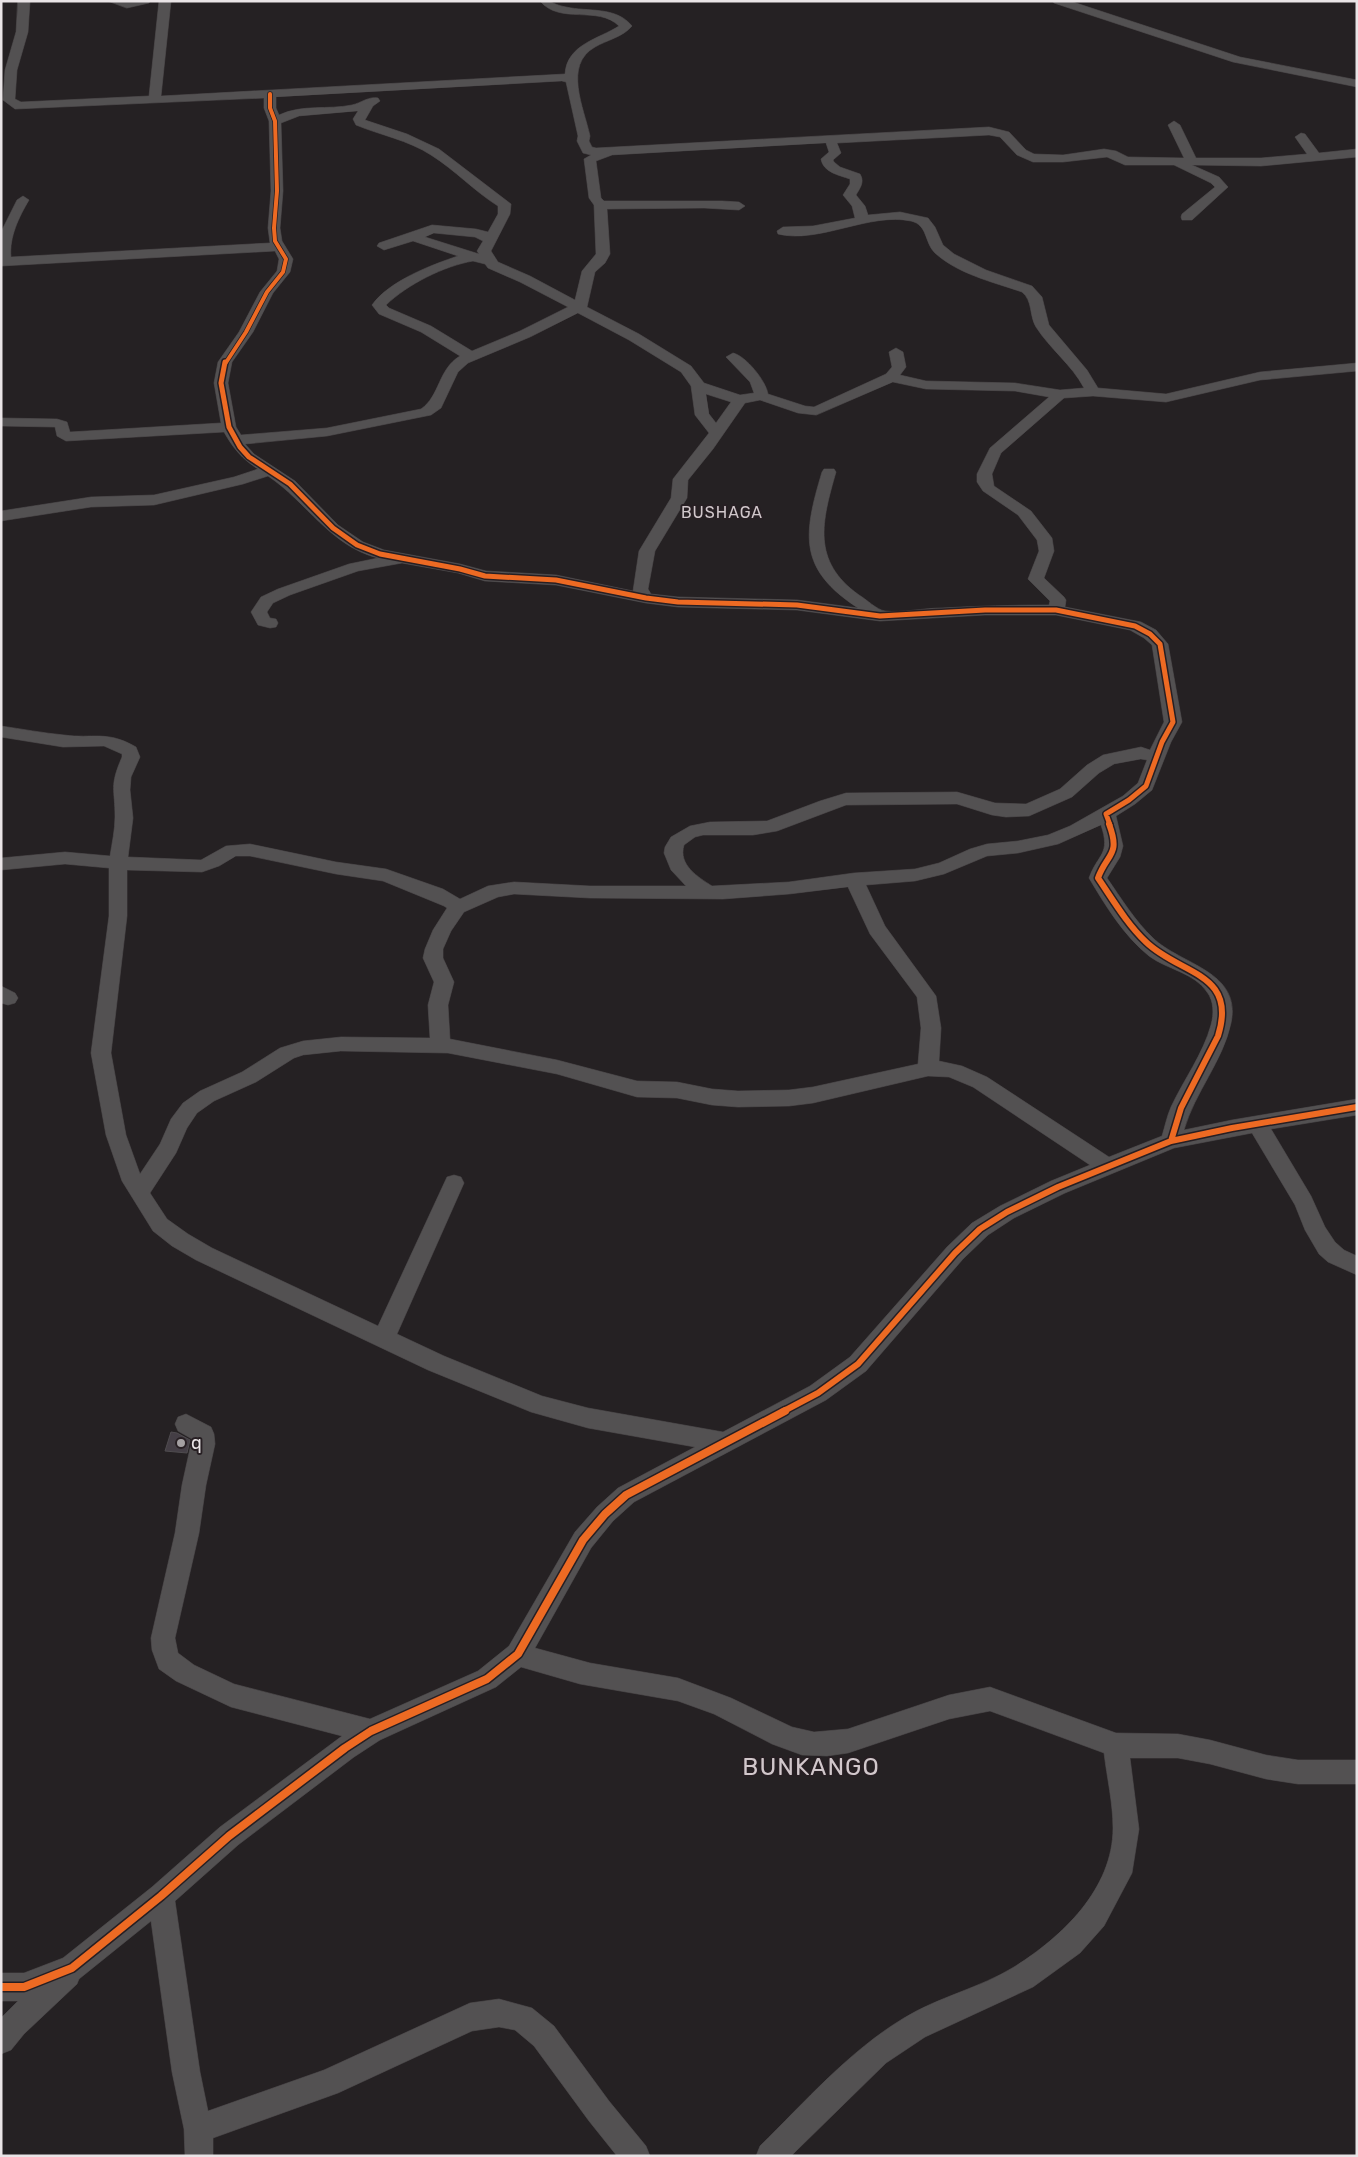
<svg xmlns="http://www.w3.org/2000/svg" width="1358" height="2157" viewBox="0 0 1358 2157" font-family="Rubik,sans-serif">
<style>
.building{fill:#443e45;stroke:#4f4c4f}
.lines{fill:none;stroke-linecap:round;stroke-linejoin:round}
.minor-casing{stroke:#423e40;stroke-width:1}
.minor{fill:#535152;fill-rule:evenodd}
.cycleway-far3-casing{stroke:#271f23;stroke-width:5.5}
.cycleway-far2-casing{stroke:#271f23;stroke-width:8}
.cycleway-far1-casing{stroke:#271f23;stroke-width:9}
.cycleway-casing{stroke:#271f23;stroke-width:11}
.cycleway-far3{stroke:#ed6a23;stroke-width:4}
.cycleway-far2{stroke:#ed6a23;stroke-width:5}
.cycleway-far1{stroke:#ed6a23;stroke-width:6}
.cycleway{stroke:#ed6a23;stroke-width:8}
.poi-dot{fill:#a4a0a2;stroke:#271f23;stroke-width:2}
.labels{text-anchor:middle;stroke-width:4;stroke-linejoin:round;paint-order:stroke}
.far-quarter-label{font-size:16px;letter-spacing:1px;fill:#d1c7cb;stroke:#271f23}
.poi-label{font-size:18px;fill:#e9e4e6;stroke:#271f23;text-anchor:start}
.near-quarter-label{font-size:24px;letter-spacing:1px;fill:#d1c7cb;stroke:#271f23}
</style>
<rect width="100%" height="100%" fill="#252123"/>
<path class="building" d="M 171,1432 L 177,1433 L 190,1440 L 187,1453 L 165,1451 Z"/>
<g class="lines">
<defs>
<path id="minor" d="M 18,1 L 30,1 L 28,32 L 17,70 L 15,99 L 21,102 L 149,96 L 159,1 L 171,1 L 161,96 L 565,74 C 567,44 599,39 619,26 C 598,5 560,25 540,1 C 554,1 554,5 566,7 C 588,12 616,6 632,26 C 623,37 607,40 595,47 C 563,65 584,108 590,136 L 589,141 L 592,147 L 596,148 L 989,127 L 1009,132 L 1026,150 L 1034,154 L 1063,155 L 1104,149 L 1116,151 L 1128,157 L 1184,158 L 1168,125 L 1174,121 L 1180,125 L 1196,158 L 1261,158 L 1307,154 L 1295,137 L 1301,133 L 1305,134 L 1319,153 L 1357,149 L 1357,157 L 1261,166 L 1192,165 L 1219,177 L 1228,187 L 1192,220 L 1182,220 L 1181,217 L 1182,214 L 1215,187 L 1211,183 L 1174,165 L 1125,165 L 1107,157 L 1063,162 L 1033,162 L 1017,155 L 1000,137 L 989,135 L 837,143 L 841,153 L 833,160 L 834,162 L 840,167 L 860,174 C 865,182 860,188 856,195 L 865,206 L 868,215 L 900,212 L 928,218 L 935,227 L 943,245 L 954,254 L 986,270 L 1032,286 L 1042,297 L 1049,325 L 1087,370 L 1098,388 L 1166,394 L 1260,372 L 1357,363 L 1357,371 L 1260,380 L 1166,402 L 1093,396 L 1064,398 L 1001,453 L 992,474 L 994,486 L 1031,511 L 1052,538 L 1054,551 L 1044,578 L 1064,597 L 1066,600 L 1065,607 L 1141,622 L 1156,630 L 1168,644 L 1182,722 L 1171,742 L 1152,790 L 1135,804 L 1116,816 L 1123,846 L 1120,857 L 1107,878 C 1121,898 1135,921 1153,938 C 1181,965 1242,971 1231,1023 C 1223,1061 1195,1092 1184,1130 L 1232,1120 L 1357,1099 L 1357,1115 L 1271,1129 L 1311,1196 L 1325,1227 L 1335,1242 L 1344,1250 L 1357,1256 L 1357,1275 L 1328,1262 L 1319,1254 L 1305,1230 L 1295,1205 L 1252,1133 L 1174,1148 L 1065,1193 L 1014,1218 L 988,1235 L 963,1259 L 866,1371 L 826,1400 L 634,1502 L 613,1521 L 591,1548 L 535,1648 L 590,1663 L 678,1678 L 731,1698 L 792,1727 L 814,1732 L 848,1729 L 949,1695 L 990,1687 L 1116,1733 L 1178,1734 L 1210,1740 L 1266,1755 L 1298,1760 L 1357,1760 L 1357,1784 L 1298,1784 L 1266,1779 L 1210,1764 L 1178,1758 L 1130,1758 L 1139,1829 L 1132,1873 L 1104,1926 L 1080,1953 L 1033,1987 L 925,2037 L 886,2063 L 791,2156 L 756,2156 L 760,2146 C 805,2102 849,2051 904,2018 C 938,1997 980,1988 1014,1967 C 1062,1937 1113,1889 1113,1828 C 1113,1803 1107,1778 1104,1753 L 990,1711 L 949,1719 L 848,1753 L 827,1756 L 802,1755 L 772,1744 L 714,1714 L 678,1701 L 580,1684 L 521,1667 L 496,1687 L 380,1740 L 354,1757 L 238,1845 L 175,1901 L 200,2072 L 208,2111 L 324,2070 L 470,2003 L 499,1999 L 532,2008 L 554,2026 L 609,2101 L 646,2146 L 650,2156 L 617,2156 L 589,2121 L 534,2046 L 515,2030 L 499,2027 L 472,2031 L 338,2093 L 213,2138 L 213,2156 L 185,2156 L 184,2129 L 172,2072 L 151,1921 L 79,1979 L 77,1984 L 24,2034 L 11,2050 L 1,2054 L 1,2018 L 18,2001 L 1,2001 L 1,1973 L 24,1973 L 63,1958 L 152,1887 L 220,1827 L 342,1736 L 231,1707 L 176,1681 L 159,1669 L 152,1650 L 151,1638 L 175,1533 L 182,1485 L 191,1444 L 192,1439 L 178,1431 L 175,1424 L 178,1417 L 186,1414 L 211,1427 L 214,1434 L 215,1444 L 206,1485 L 199,1533 L 175,1638 L 178,1653 L 194,1665 L 234,1684 L 370,1719 L 478,1671 L 509,1646 L 575,1532 L 597,1507 L 618,1488 L 695,1447 L 588,1428 L 531,1412 L 428,1370 L 196,1260 L 172,1246 L 153,1231 L 122,1181 L 106,1135 L 91,1053 L 109,916 L 109,868 L 65,864 L 1,870 L 1,858 L 65,852 L 110,856 C 112,843 115,830 115,817 C 115,788 109,787 122,757 L 122,754 L 104,746 L 63,747 L 1,737 L 1,726 C 22,729 43,733 64,735 C 93,739 107,730 136,747 L 140,757 L 131,777 L 130,790 L 133,818 L 128,857 L 201,860 L 226,846 L 250,844 L 336,862 L 386,869 L 443,889 L 460,899 L 488,886 L 514,882 L 590,886 L 686,886 L 671,870 L 664,853 L 665,847 L 671,837 L 690,826 L 710,822 L 767,821 L 820,801 L 846,793 L 957,792 L 995,803 L 1026,804 L 1060,789 L 1087,765 L 1103,755 L 1141,747 L 1150,750 L 1164,722 L 1152,645 L 1144,638 L 1130,630 L 1056,615 L 985,615 L 880,621 L 797,610 L 678,607 L 646,603 L 556,585 L 485,581 L 458,573 L 402,563 L 358,571 L 290,595 L 273,603 L 267,612 L 270,618 L 276,619 L 278,623 L 276,627 L 270,628 L 258,625 L 251,612 L 261,597 L 278,589 L 349,564 L 378,558 C 330,546 307,502 268,476 L 243,484 L 154,505 L 91,507 L 1,521 L 1,511 L 91,497 L 154,495 L 234,477 L 258,469 C 242,459 233,448 224,432 L 66,441 L 57,436 L 55,427 L 1,426 L 1,418 L 57,419 L 67,422 L 70,432 L 221,423 L 214,383 L 218,362 L 239,332 L 260,292 L 277,271 L 279,259 L 275,251 L 1,266 L 2,230 L 17,200 L 23,196 L 29,200 C 19,217 9,237 11,257 L 270,243 L 268,228 L 271,191 L 269,121 L 264,108 L 264,98 L 15,109 L 3,100 L 5,70 L 16,32 ZM 562,81 L 566,82 L 578,136 L 577,141 L 583,153 L 591,155 L 584,159 L 589,198 L 594,205 L 596,254 L 582,271 L 575,300 L 530,276 L 498,262 L 491,251 L 510,214 L 511,204 L 439,149 L 407,134 L 365,120 L 373,106 L 380,101 L 378,98 C 369,96 361,103 352,105 C 328,110 302,104 279,115 L 276,108 L 276,97 ZM 358,111 L 353,119 L 356,125 C 380,135 408,140 431,155 C 455,170 474,191 498,206 L 498,214 L 488,232 L 476,229 L 432,225 L 379,243 L 377,246 L 384,250 L 413,241 L 458,256 C 431,265 389,281 372,305 L 379,314 L 421,332 L 460,356 C 438,369 440,396 421,409 L 327,428 L 241,435 L 236,427 L 228,383 L 232,362 L 253,332 L 273,293 L 290,272 L 293,259 L 282,241 L 280,228 L 283,191 L 281,123 L 299,116 ZM 826,143 L 829,152 L 821,159 C 823,172 838,175 850,179 L 850,184 L 843,195 L 852,206 L 855,218 L 813,226 L 783,227 L 777,231 L 778,234 C 819,244 870,212 911,221 C 928,225 924,242 935,253 C 958,274 993,282 1022,292 C 1033,301 1029,315 1036,327 C 1050,349 1072,365 1084,388 L 1060,390 L 1015,383 L 926,381 L 900,375 L 906,367 L 903,352 L 896,348 L 889,352 L 892,367 L 886,374 L 814,407 L 805,406 L 768,394 C 766,381 746,356 733,353 L 726,357 L 750,382 L 754,393 L 740,395 L 704,383 L 691,366 L 639,334 L 587,307 L 595,272 L 605,263 L 610,254 L 607,209 L 704,208 L 739,210 L 745,206 L 739,202 L 722,201 L 604,201 L 601,198 L 596,161 L 612,155 ZM 434,233 L 475,237 L 483,241 L 477,251 L 479,254 L 425,237 ZM 473,261 L 485,264 L 488,268 L 520,282 L 568,307 L 520,331 L 472,351 L 431,326 L 389,308 L 386,305 C 408,284 444,266 473,261 ZM 578,313 L 629,340 L 681,372 L 691,386 L 695,415 L 709,433 L 673,479 L 671,498 L 639,551 L 633,591 L 556,575 L 486,571 L 460,564 L 384,550 L 363,542 L 338,525 L 295,481 L 254,454 L 245,444 L 327,436 L 431,415 L 441,408 L 458,372 L 468,363 L 530,337 ZM 893,382 L 926,389 L 1015,391 L 1049,397 L 990,448 L 977,474 L 977,482 L 983,491 L 1018,515 L 1037,540 L 1039,551 L 1028,579 L 1050,601 L 1049,605 C 1013,605 978,606 942,608 C 925,608 901,613 885,611 C 877,610 866,599 859,595 C 811,561 822,521 836,472 L 834,469 L 824,469 L 822,472 C 803,535 798,569 858,608 L 797,600 L 678,597 L 651,594 L 648,589 L 655,551 L 687,498 L 688,480 L 713,449 L 745,403 L 760,400 L 798,413 L 816,415 ZM 706,394 L 731,402 L 716,423 L 709,414 ZM 1141,759 L 1147,760 L 1138,783 L 1123,796 L 1070,826 L 1048,835 L 1018,841 L 987,844 L 970,849 L 939,863 L 915,869 L 854,873 L 789,882 L 712,886 C 698,877 678,865 684,845 L 695,837 L 703,835 L 753,835 L 777,831 L 846,805 L 957,804 L 992,815 L 1006,817 L 1029,816 L 1072,797 L 1099,773 L 1114,764 ZM 1101,825 C 1111,855 1098,853 1089,878 C 1105,905 1124,936 1149,956 C 1166,969 1195,973 1207,992 C 1214,1001 1214,1014 1211,1025 C 1203,1054 1184,1079 1171,1107 C 1167,1116 1165,1126 1162,1136 L 1109,1157 L 987,1077 L 962,1066 L 939,1061 L 941,1028 L 936,996 L 885,926 L 866,885 L 915,881 L 944,874 L 987,856 L 1018,853 L 1058,844 ZM 236,856 L 250,856 L 336,874 L 383,881 L 444,906 L 447,908 L 433,930 L 425,949 L 423,958 L 434,982 L 428,1005 L 430,1038 L 341,1037 L 303,1041 L 280,1048 L 242,1072 L 200,1091 L 183,1103 L 171,1119 L 160,1144 L 140,1174 L 126,1135 L 111,1053 L 127,916 L 127,870 L 202,872 L 219,866 ZM 848,887 L 870,934 L 917,997 L 921,1028 L 918,1064 L 813,1087 L 789,1090 L 738,1091 L 712,1089 L 677,1082 L 637,1081 L 557,1060 L 450,1039 L 448,1005 L 454,982 L 443,958 L 443,949 L 451,931 L 464,912 L 498,897 L 514,894 L 590,898 L 723,899 L 789,894 ZM 341,1051 L 448,1053 L 557,1074 L 637,1097 L 677,1098 L 712,1105 L 738,1107 L 789,1106 L 813,1103 L 928,1076 L 949,1077 L 973,1087 L 1090,1165 L 1051,1181 L 1000,1206 L 972,1223 L 947,1247 L 850,1357 L 810,1386 L 723,1432 L 588,1408 L 542,1396 L 444,1356 L 397,1334 L 464,1183 L 461,1177 L 454,1175 L 447,1177 L 378,1326 L 212,1248 L 188,1234 L 167,1219 L 150,1193 L 176,1153 L 187,1128 L 197,1113 L 214,1101 L 256,1082 L 294,1058 L 303,1055 Z
M 108,1 L 150,1 L 149,3 L 127,8 Z
M 1053,1 L 1070,1 L 1240,57 L 1357,80 L 1357,87 L 1233,62 L 1054,3 Z
M 1,986 L 15,993 L 18,998 L 15,1003 L 8,1005 L 1,1003 Z"/>
</defs>
<use href="#minor" class="minor-casing"/>
<use href="#minor" class="minor"/>
<defs>
<path id="cycleway-far3" d="M 225,364 L 246,332 L 267,292 L 283,272 L 286,259 L 275,241 L 274,228 L 277,191 L 275,121 L 270,108 L 270,94"/>
<path id="cycleway-far2" d="M 225,362 L 221,383 L 229,427 L 240,447 L 249,457 L 290,484 L 333,528 L 357,545 L 380,554 L 460,569 L 485,576 L 556,580 L 646,598 L 678,602 L 797,605 L 880,616 L 985,610 L 1056,610 L 1135,626 L 1150,634 L 1160,644 L 1173,722 L 1162,742 L 1146,786 L 1129,800 L 1106,814 L 1110,825"/>
<path id="cycleway-far1" d="M 1109,824 C 1121,856 1107,853 1098,878 C 1113,900 1127,924 1146,942 C 1180,975 1238,972 1218,1036 L 1181,1108 L 1171,1141
M 782,1412 L 818,1393 L 858,1364 L 955,1253 L 980,1229 L 1007,1212 L 1058,1187 L 1171,1141 L 1232,1128 L 1357,1107"/>
<path id="cycleway" d="M 1,1987 L 24,1987 L 72,1968 L 161,1896 L 229,1836 L 345,1748 L 371,1731 L 487,1679 L 518,1654 L 583,1540 L 605,1514 L 626,1495 L 785,1411"/>
</defs>
<use href="#cycleway-far3" class="cycleway-far3-casing"/>
<use href="#cycleway-far2" class="cycleway-far2-casing"/>
<use href="#cycleway-far1" class="cycleway-far1-casing"/>
<use href="#cycleway" class="cycleway-casing"/>
<use href="#cycleway-far3" class="cycleway-far3"/>
<use href="#cycleway-far2" class="cycleway-far2"/>
<use href="#cycleway-far1" class="cycleway-far1"/>
<use href="#cycleway" class="cycleway"/>
</g>
<circle class="poi-dot" cx="181" cy="1443" r="5"/>
<g class="labels">
<g class="far-quarter-label">
<text x="722" y="518">BUSHAGA</text>
</g>
<g class="poi-label">
<text x="191" y="1449">q</text>
</g>
<g class="near-quarter-label">
<text x="811" y="1775">BUNKANGO</text>
</g>
</g>
<rect width="1358" height="2157" fill="none" stroke="#e9e4e6" stroke-width="5"/>
</svg>
